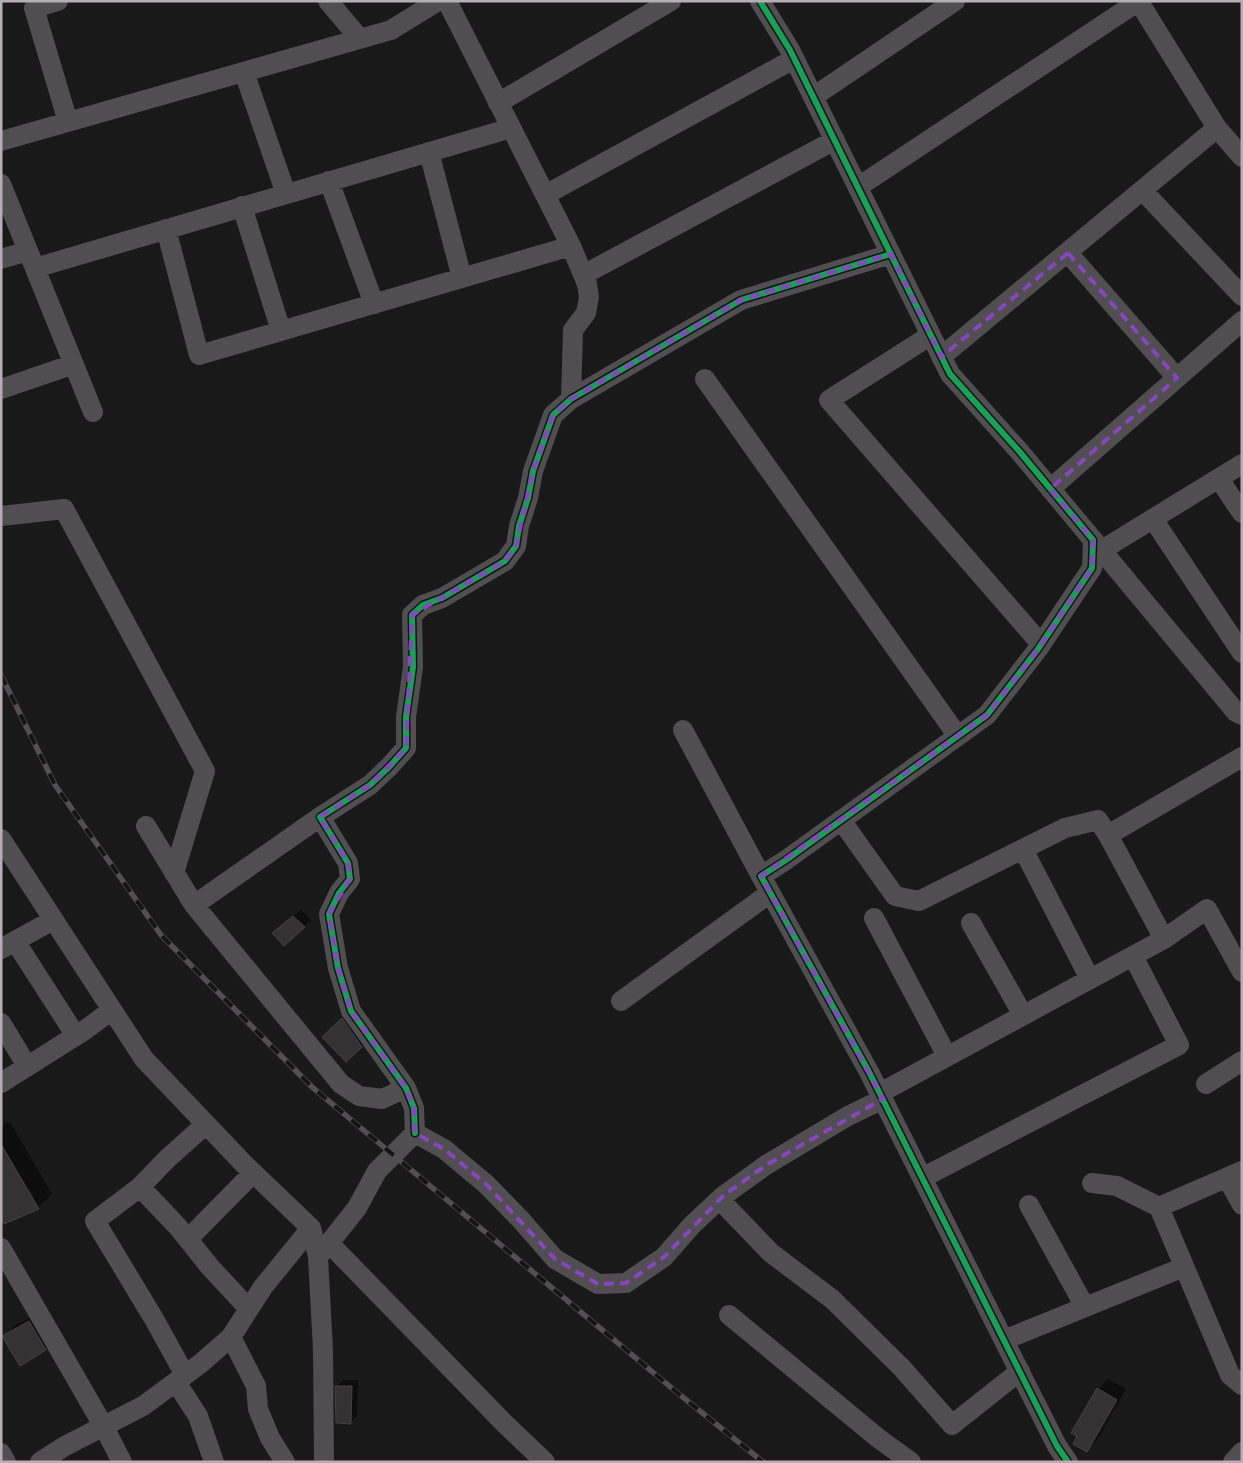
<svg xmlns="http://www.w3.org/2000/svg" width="1243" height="1463" viewBox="0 0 1243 1463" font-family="Jost,sans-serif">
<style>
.shadow{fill:#0007}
.building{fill:#353234;stroke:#464246}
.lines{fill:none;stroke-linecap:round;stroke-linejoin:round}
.minor{stroke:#504e50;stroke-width:20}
.rail-casing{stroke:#524e51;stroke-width:5.5}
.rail{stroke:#151415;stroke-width:4;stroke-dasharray:11;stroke-linecap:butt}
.cycleway-casing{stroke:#151415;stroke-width:9}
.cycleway{stroke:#1a9f57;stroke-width:6}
.marked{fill:none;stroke:#8746be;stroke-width:4;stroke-dasharray:10 6;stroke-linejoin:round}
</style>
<rect width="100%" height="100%" fill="#1a191a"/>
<path class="shadow" d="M 301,910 L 311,920 L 304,927 L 280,927 Z
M 353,1009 L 372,1036 L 346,1060 L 324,1037 Z
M 10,1122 L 52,1194 L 38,1208 L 5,1222 L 1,1216 L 1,1127 Z
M 40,1312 L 56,1339 L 45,1349 L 4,1337 L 14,1326 Z
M 1108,1379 L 1126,1389 L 1097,1440 L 1087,1450 L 1098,1389 Z
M 343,1380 L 358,1380 L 357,1416 L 351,1422 L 336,1387 Z"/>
<path class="building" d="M 293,916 L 305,927 L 284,946 L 272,933 Z
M 342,1018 L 362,1047 L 346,1062 L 322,1037 Z
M 1,1144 L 39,1209 L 4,1224 L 1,1219 Z
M 29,1321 L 46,1350 L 20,1366 L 2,1336 Z
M 335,1386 L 352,1386 L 351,1424 L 336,1423 Z
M 1097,1388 L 1117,1400 L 1087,1452 L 1073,1444 L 1077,1436 L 1071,1433 Z"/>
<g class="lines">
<path class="minor" d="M 58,1 L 34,8 L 68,122
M 328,1 L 360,39
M 447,1 L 571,246 L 587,284 L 589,297 L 586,313 L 573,330 L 571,399
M 760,1 L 790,50 L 950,374 L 1019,451 L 1093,540 L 1092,568 L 1038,649 L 987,715 L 786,860 L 761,876 L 869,1072 L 1057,1446 L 1068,1462
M 1139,2 L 1217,128 L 1242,157
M 244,72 L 286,194
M 813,97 L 955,1
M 498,103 L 671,1
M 1,141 L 391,30 L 438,1
M 429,152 L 462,278
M 329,181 L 374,304
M 1,184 L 93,412
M 858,187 L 1139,1
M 1143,191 L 1242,296
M 545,195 L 794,59
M 242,206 L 281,331
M 166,229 L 199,355 L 571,246
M 1068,253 L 1177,378
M 1,259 L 28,251
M 35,268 L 511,128
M 583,275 L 835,140
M 931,335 L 829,400 L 1041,644
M 941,357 L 1217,128
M 705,379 L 957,735
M 1,389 L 74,364
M 1219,479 L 1242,513
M 1050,489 L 1242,321
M 1,516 L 64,509 L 205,771 L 174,873
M 1153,519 L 1242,653
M 1093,540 L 1236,712 L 1242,715
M 1102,550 L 1242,464
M 683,730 L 761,876
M 841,820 L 895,896 L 919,901 L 1065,828 L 1098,820 L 1108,835 L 1164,939
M 146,826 L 194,905 L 341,1084 L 359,1096 L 382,1099 L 406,1088
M 1108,835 L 1242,757
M 1,839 L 144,1059 L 244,1164 L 311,1228 L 318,1257 L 323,1350 L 324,1462
M 1023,849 L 1090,979
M 194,905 L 320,817
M 874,918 L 947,1056
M 971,923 L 1023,1015
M 15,941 L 53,920
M 1,949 L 15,941 L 76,1036
M 621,1001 L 770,893
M 1,1023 L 27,1066
M 1,1083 L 85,1030 L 112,1010
M 1206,1084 L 1242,1061
M 880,1093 L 1164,939 L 1207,909 L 1242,972
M 415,1133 L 414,1108 L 406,1088 L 351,1011 L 338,968 L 329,914 L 339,893 L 350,879 L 348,863 L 320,817 L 370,785 L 389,767 L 406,748 L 406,717 L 413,667 L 412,615 L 423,605 L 442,598 L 505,561 L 516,546 L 519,526 L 528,498 L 533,471 L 553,415 L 571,399 L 741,300 L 891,254
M 922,1178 L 1179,1045 L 1133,956
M 1227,1178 L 1242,1205
M 1092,1183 L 1117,1186 L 1159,1207 L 1230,1375 L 1242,1385
M 140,1187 L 178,1227 L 210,1267 L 249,1309
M 720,1200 L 771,1253 L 832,1299 L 902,1368 L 952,1425 L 1020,1371
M 1029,1205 L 1085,1307
M 1159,1207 L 1242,1171
M 188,1239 L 253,1173
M 329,1243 L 505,1424 L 545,1462
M 1,1248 L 104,1427 L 122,1462
M 318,1257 L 357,1208 L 377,1171 L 415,1133 L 444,1149 L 486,1184 L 521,1220 L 555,1259 L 598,1284 L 626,1283 L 664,1257 L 692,1225 L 723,1196 L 766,1165 L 848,1116 L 883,1099
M 729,1315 L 878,1438 L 911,1462
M 231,1337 L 256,1386 L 258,1409 L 270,1438 L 285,1462
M 1004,1340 L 1184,1267
M 185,1375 L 154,1319 L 95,1221 L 140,1187 L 167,1159 L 206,1124
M 176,1382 L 198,1416 L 214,1462
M 1,1453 L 6,1462
M 40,1462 L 65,1446 L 143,1406 L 200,1364 L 231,1337 L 263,1287 L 311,1228
M 1233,1462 L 1242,1452"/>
<defs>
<path id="rail" d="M 1,675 L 55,785 L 161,935 L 312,1087 L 674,1390 L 763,1462"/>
</defs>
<use href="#rail" class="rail-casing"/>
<use href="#rail" class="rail"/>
<defs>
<path id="cycleway" d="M 760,1 L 790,50 L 950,374 L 1019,451 L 1093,540 L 1092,568 L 1038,649 L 987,715 L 786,860 L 761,876 L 869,1072 L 1057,1446 L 1068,1462
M 415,1133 L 414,1108 L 406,1088 L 351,1011 L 338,968 L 329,914 L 339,893 L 350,879 L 348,863 L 320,817 L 370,785 L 389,767 L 406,748 L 406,717 L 413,667 L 412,615 L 423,605 L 442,598 L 505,561 L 516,546 L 519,526 L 528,498 L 533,471 L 553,415 L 571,399 L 741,300 L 891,254"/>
</defs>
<use href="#cycleway" class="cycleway-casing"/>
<use href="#cycleway" class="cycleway"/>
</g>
<path class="marked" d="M 1068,253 L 1177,378 L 1050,489 L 1093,540 L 1092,568 L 1038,649 L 987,715 L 761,876 L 883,1099 L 766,1165 L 723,1196 L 664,1257 L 626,1283 L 598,1284 L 555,1259 L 486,1184 L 444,1149 L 415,1133 L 414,1108 L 406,1088 L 351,1011 L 338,968 L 329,914 L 350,879 L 348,863 L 320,817 L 370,785 L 406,748 L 412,615 L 505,561 L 516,546 L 533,471 L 553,415 L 571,399 L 741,300 L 891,254 L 941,357 Z"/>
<rect width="1243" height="1463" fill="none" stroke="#b9acb8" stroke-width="5"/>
</svg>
